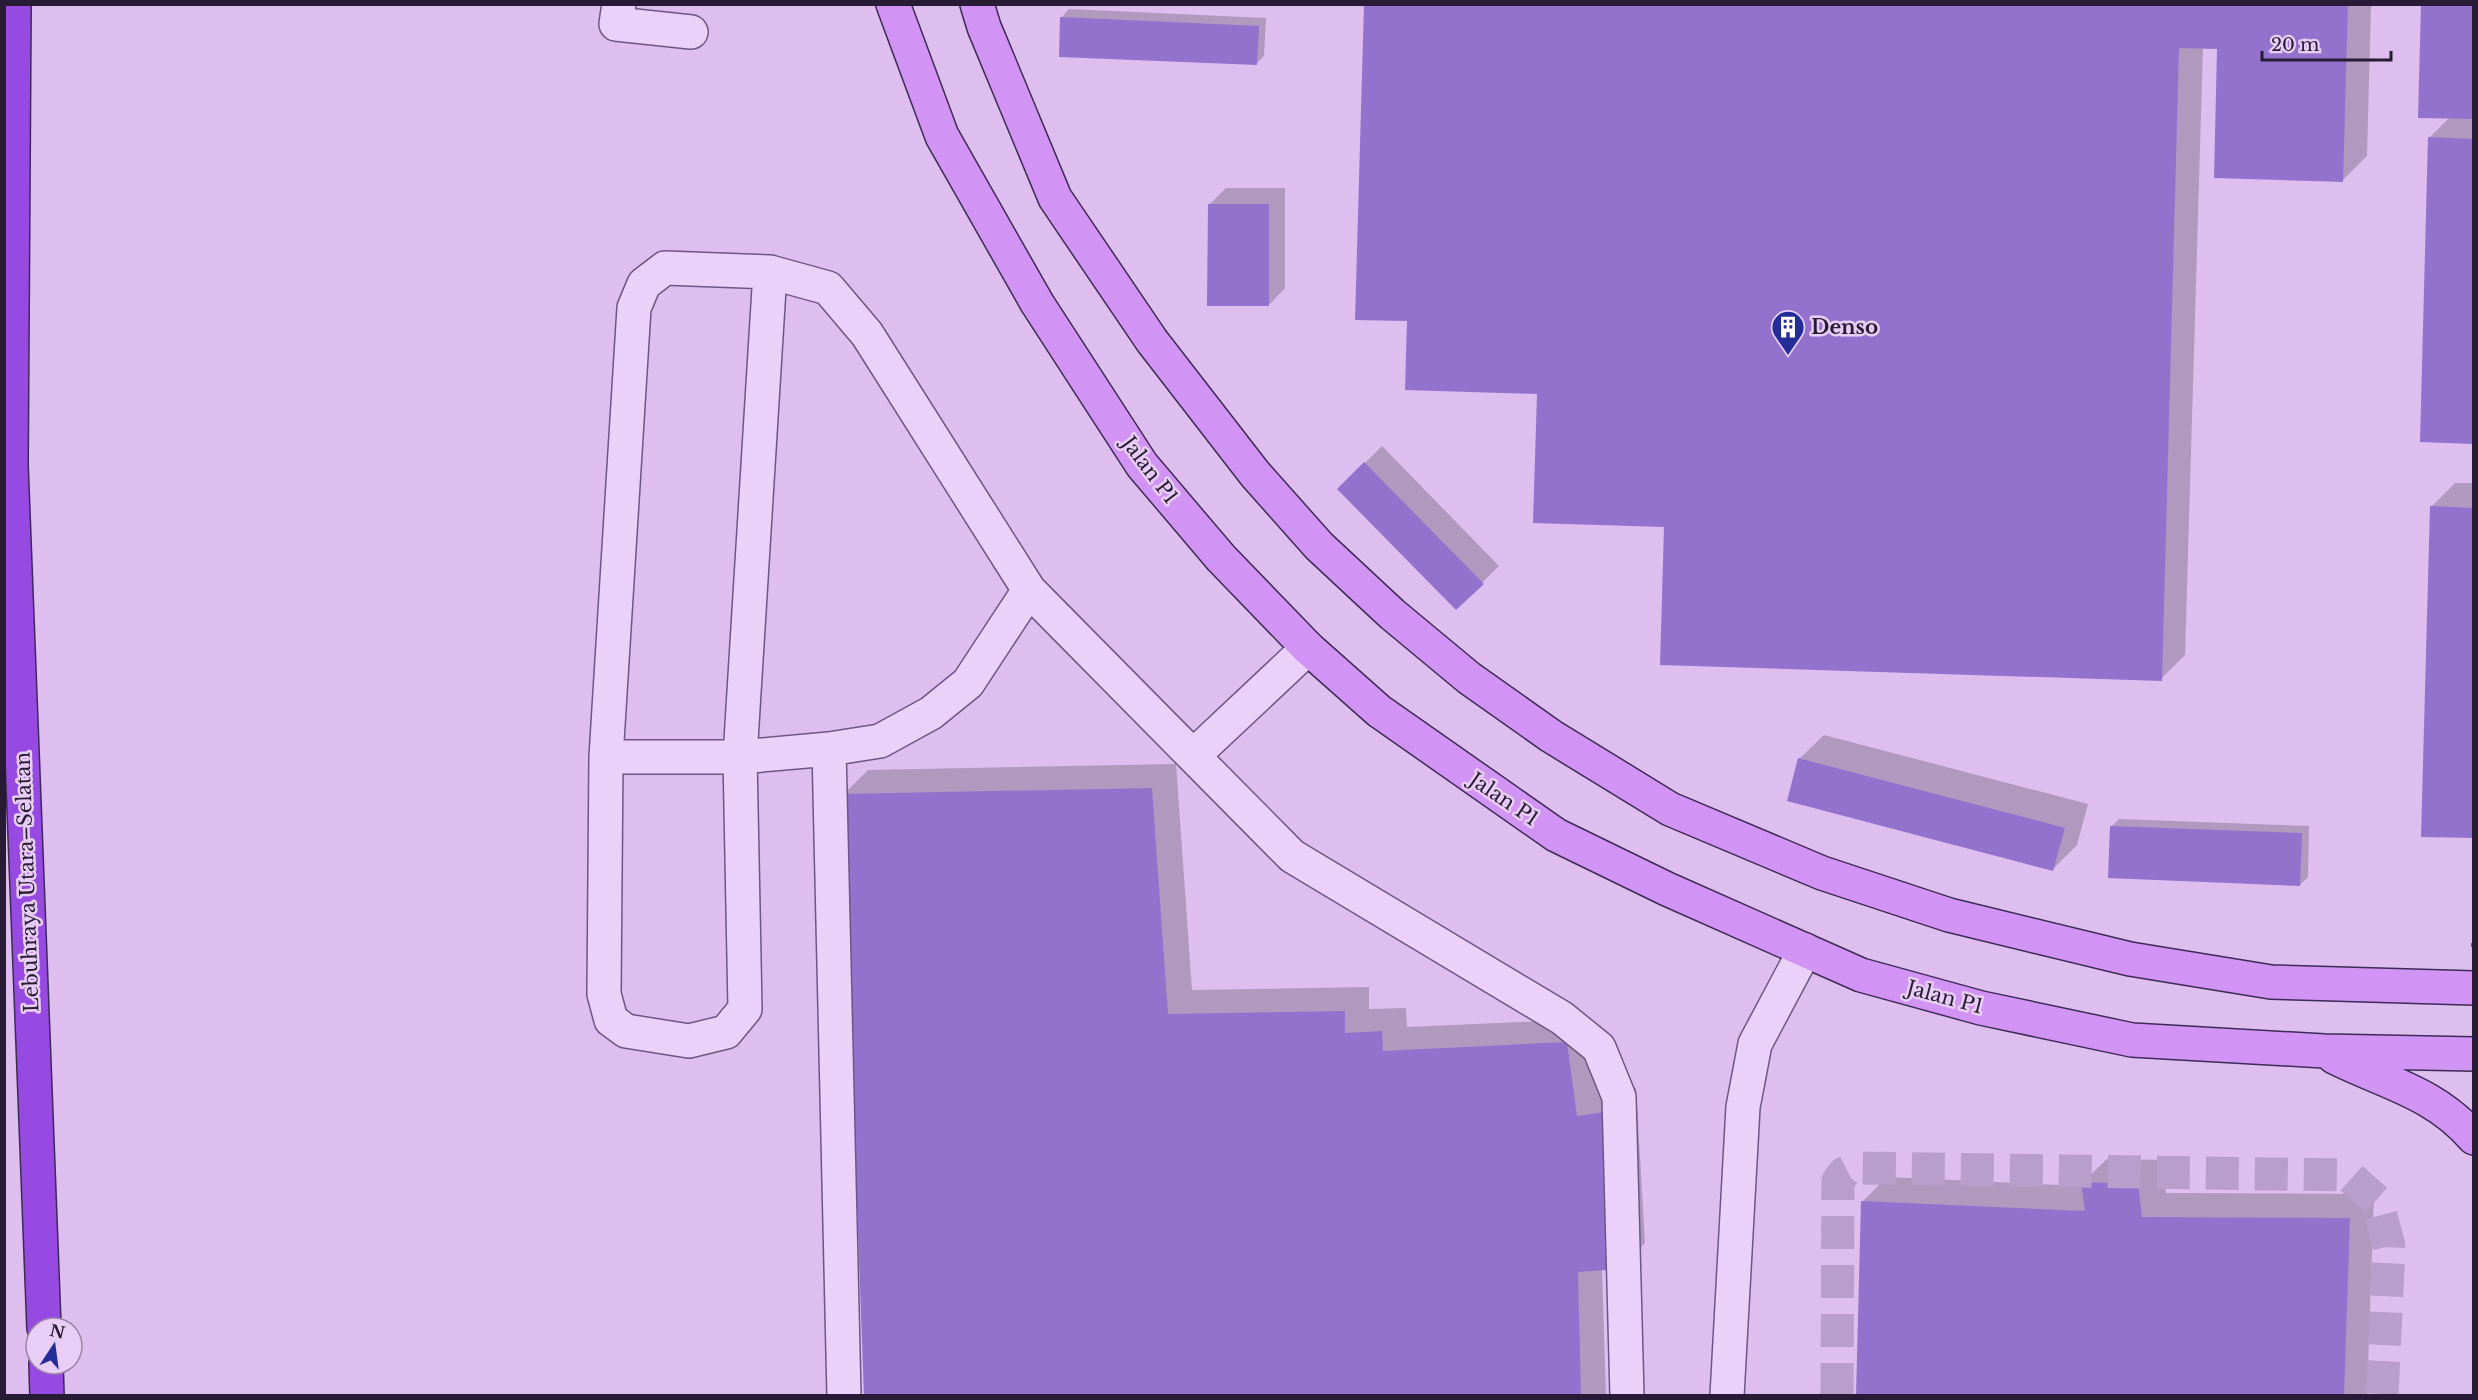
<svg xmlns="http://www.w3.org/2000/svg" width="2478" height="1400" viewBox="0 0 2478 1400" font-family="'Libre Baskerville',serif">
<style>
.shadow{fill:#0003}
.building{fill:#9372ce}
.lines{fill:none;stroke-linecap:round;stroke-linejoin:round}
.minor-tunnel{stroke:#b99dca;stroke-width:33;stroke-dasharray:33 16;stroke-linecap:butt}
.minor-casing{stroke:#6d5687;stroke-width:36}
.major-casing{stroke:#3c2b55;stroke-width:36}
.highway-casing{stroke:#3c2b55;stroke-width:36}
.path{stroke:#6d5687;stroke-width:4;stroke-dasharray:4.5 3;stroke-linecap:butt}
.minor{stroke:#ebd1fa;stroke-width:33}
.major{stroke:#d193f4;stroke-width:33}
.highway{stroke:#974ae2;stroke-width:33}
.labels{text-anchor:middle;stroke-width:5;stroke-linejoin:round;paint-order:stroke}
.poi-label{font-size:20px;font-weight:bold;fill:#271b36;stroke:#e8cdf6;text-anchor:start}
.street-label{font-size:20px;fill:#271b36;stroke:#e8cdf6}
</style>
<rect width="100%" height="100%" fill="#ddbeef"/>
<path class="shadow" d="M 1366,4 L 2371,4 L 2367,156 L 2343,180 L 2219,48 L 2203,47 L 2185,655 L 2161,679 L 1665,526 L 1538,393 L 1409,320 Z
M 2474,4 L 2474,442 L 2429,138 L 2450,117 Z
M 1069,9 L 1266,18 L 1264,56 L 1256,64 L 1061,18 Z
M 1226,188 L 1285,188 L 1285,288 L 1269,305 L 1209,205 Z
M 1382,446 L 1499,566 L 1456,608 L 1339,489 Z
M 2455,483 L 2474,483 L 2474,837 L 2431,507 Z
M 1824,735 L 2088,804 L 2077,845 L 2053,869 L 1799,759 Z
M 1176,764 L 1192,990 L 1369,987 L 1369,1009 L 1406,1008 L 1407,1027 L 1591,1019 L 1601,1092 L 1636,1088 L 1645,1243 L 1621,1268 L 1602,1269 L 1606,1396 L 1494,1396 L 843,795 L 868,770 Z
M 2119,819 L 2309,826 L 2308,877 L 2300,885 L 2111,827 Z
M 2107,1159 L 2162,1160 L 2166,1193 L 2374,1194 L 2367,1396 L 1857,1396 L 1863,1201 L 1887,1177 L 2083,1186 L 2082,1183 Z"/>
<path class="building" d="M 1364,4 L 2348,4 L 2343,182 L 2214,178 L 2217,49 L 2179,48 L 2162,681 L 1660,665 L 1664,527 L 1533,523 L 1537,394 L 1405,390 L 1407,321 L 1355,320 Z
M 2421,4 L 2474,4 L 2474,119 L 2418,118 Z
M 1060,17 L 1259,26 L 1257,65 L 1059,57 Z
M 2428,137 L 2474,139 L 2474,444 L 2420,442 Z
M 1208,204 L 1269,204 L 1269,306 L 1207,306 Z
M 1364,462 L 1484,584 L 1456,610 L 1337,489 Z
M 2430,506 L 2474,508 L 2474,838 L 2421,837 Z
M 1798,758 L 2065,828 L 2053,871 L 1787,801 Z
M 1152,788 L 1168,1014 L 1345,1011 L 1345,1033 L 1382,1031 L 1383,1051 L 1567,1042 L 1577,1116 L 1612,1111 L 1621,1269 L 1578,1272 L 1581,1396 L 864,1396 L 842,794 Z
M 2110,826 L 2302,833 L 2300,886 L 2108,878 Z
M 2081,1182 L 2138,1184 L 2142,1217 L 2350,1218 L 2344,1396 L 1856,1396 L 1861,1201 L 2085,1211 Z"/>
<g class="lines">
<path class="minor-tunnel" d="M 1837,1396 L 1838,1181 L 1844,1173 L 1854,1168 L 2348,1175 L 2377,1201 L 2389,1246 L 2382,1396"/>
<defs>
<path id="minor" d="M 619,4 L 616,24 L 691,32
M 770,272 L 740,757 L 745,1009 L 726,1032 L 689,1041 L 626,1031 L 611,1020 L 604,994 L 606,757 L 634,308 L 644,284 L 665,268 L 770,272 L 828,288 L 867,334 L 1029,590 L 1193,756 L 1308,648
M 829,749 L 844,1396
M 1193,756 L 1292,856 L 1562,1018 L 1599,1048 L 1619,1097 L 1627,1396
M 606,757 L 740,757 L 829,749 L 880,741 L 931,713 L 968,683 L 1029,590
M 1727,1396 L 1743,1107 L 1755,1044 L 1805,950"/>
<path id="major" d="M 893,4 L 942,136 L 1037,303 L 1142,465 L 1221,558 L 1308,648 L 1379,711 L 1556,835 L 1667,889 L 1861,975 L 1981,1008 L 2132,1040 L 2324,1051 L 2474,1054
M 977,4 L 984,27 L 1055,198 L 1152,341 L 1255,474 L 1319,546 L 1392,614 L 1469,678 L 1551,736 L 1670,809 L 1822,873 L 1949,915 L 2130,959 L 2271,982 L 2474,988
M 2334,1057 C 2386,1083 2434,1092 2474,1138"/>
<path id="highway" d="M 14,4 L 11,465 L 44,1328
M 46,1364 L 47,1396"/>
</defs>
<use href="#minor" class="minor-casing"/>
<use href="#major" class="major-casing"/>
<use href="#highway" class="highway-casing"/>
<path class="path" d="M 2471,945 L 2474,945"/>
<use href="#minor" class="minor"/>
<use href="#major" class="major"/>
<use href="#highway" class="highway"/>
</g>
<defs>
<symbol id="building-pin" viewBox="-11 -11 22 30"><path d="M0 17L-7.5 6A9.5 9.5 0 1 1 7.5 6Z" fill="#242c98" stroke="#e8cdf6"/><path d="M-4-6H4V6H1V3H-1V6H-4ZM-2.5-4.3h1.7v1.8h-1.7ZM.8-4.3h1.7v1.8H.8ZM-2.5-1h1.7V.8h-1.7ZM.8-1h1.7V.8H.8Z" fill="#fff"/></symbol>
</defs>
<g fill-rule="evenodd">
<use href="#building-pin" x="1769" y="308" width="38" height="52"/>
</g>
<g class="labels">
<g class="poi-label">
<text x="1811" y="334">Denso</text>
</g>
<g class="street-label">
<text transform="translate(1150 470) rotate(53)" y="7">Jalan P1</text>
<text transform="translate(1504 799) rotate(34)" y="7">Jalan P1</text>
<text transform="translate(27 882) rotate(-92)" y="7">Lebuhraya Utara–Selatan</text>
<text transform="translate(1945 997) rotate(15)" y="7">Jalan P1</text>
</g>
</g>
<rect width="2478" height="1400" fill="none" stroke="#271b36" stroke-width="12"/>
<g transform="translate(54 1346) rotate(13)"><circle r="28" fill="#e8cdf6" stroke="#9b86a9" stroke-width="1.5"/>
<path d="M0-4.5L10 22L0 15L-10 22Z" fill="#242c98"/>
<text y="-9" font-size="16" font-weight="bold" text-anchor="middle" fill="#271b36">N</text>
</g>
<path d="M2262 51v9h129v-9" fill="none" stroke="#271b36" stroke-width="3"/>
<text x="2271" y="51" font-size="18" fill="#271b36" stroke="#e8cdf6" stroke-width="4.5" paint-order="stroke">20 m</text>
</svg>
